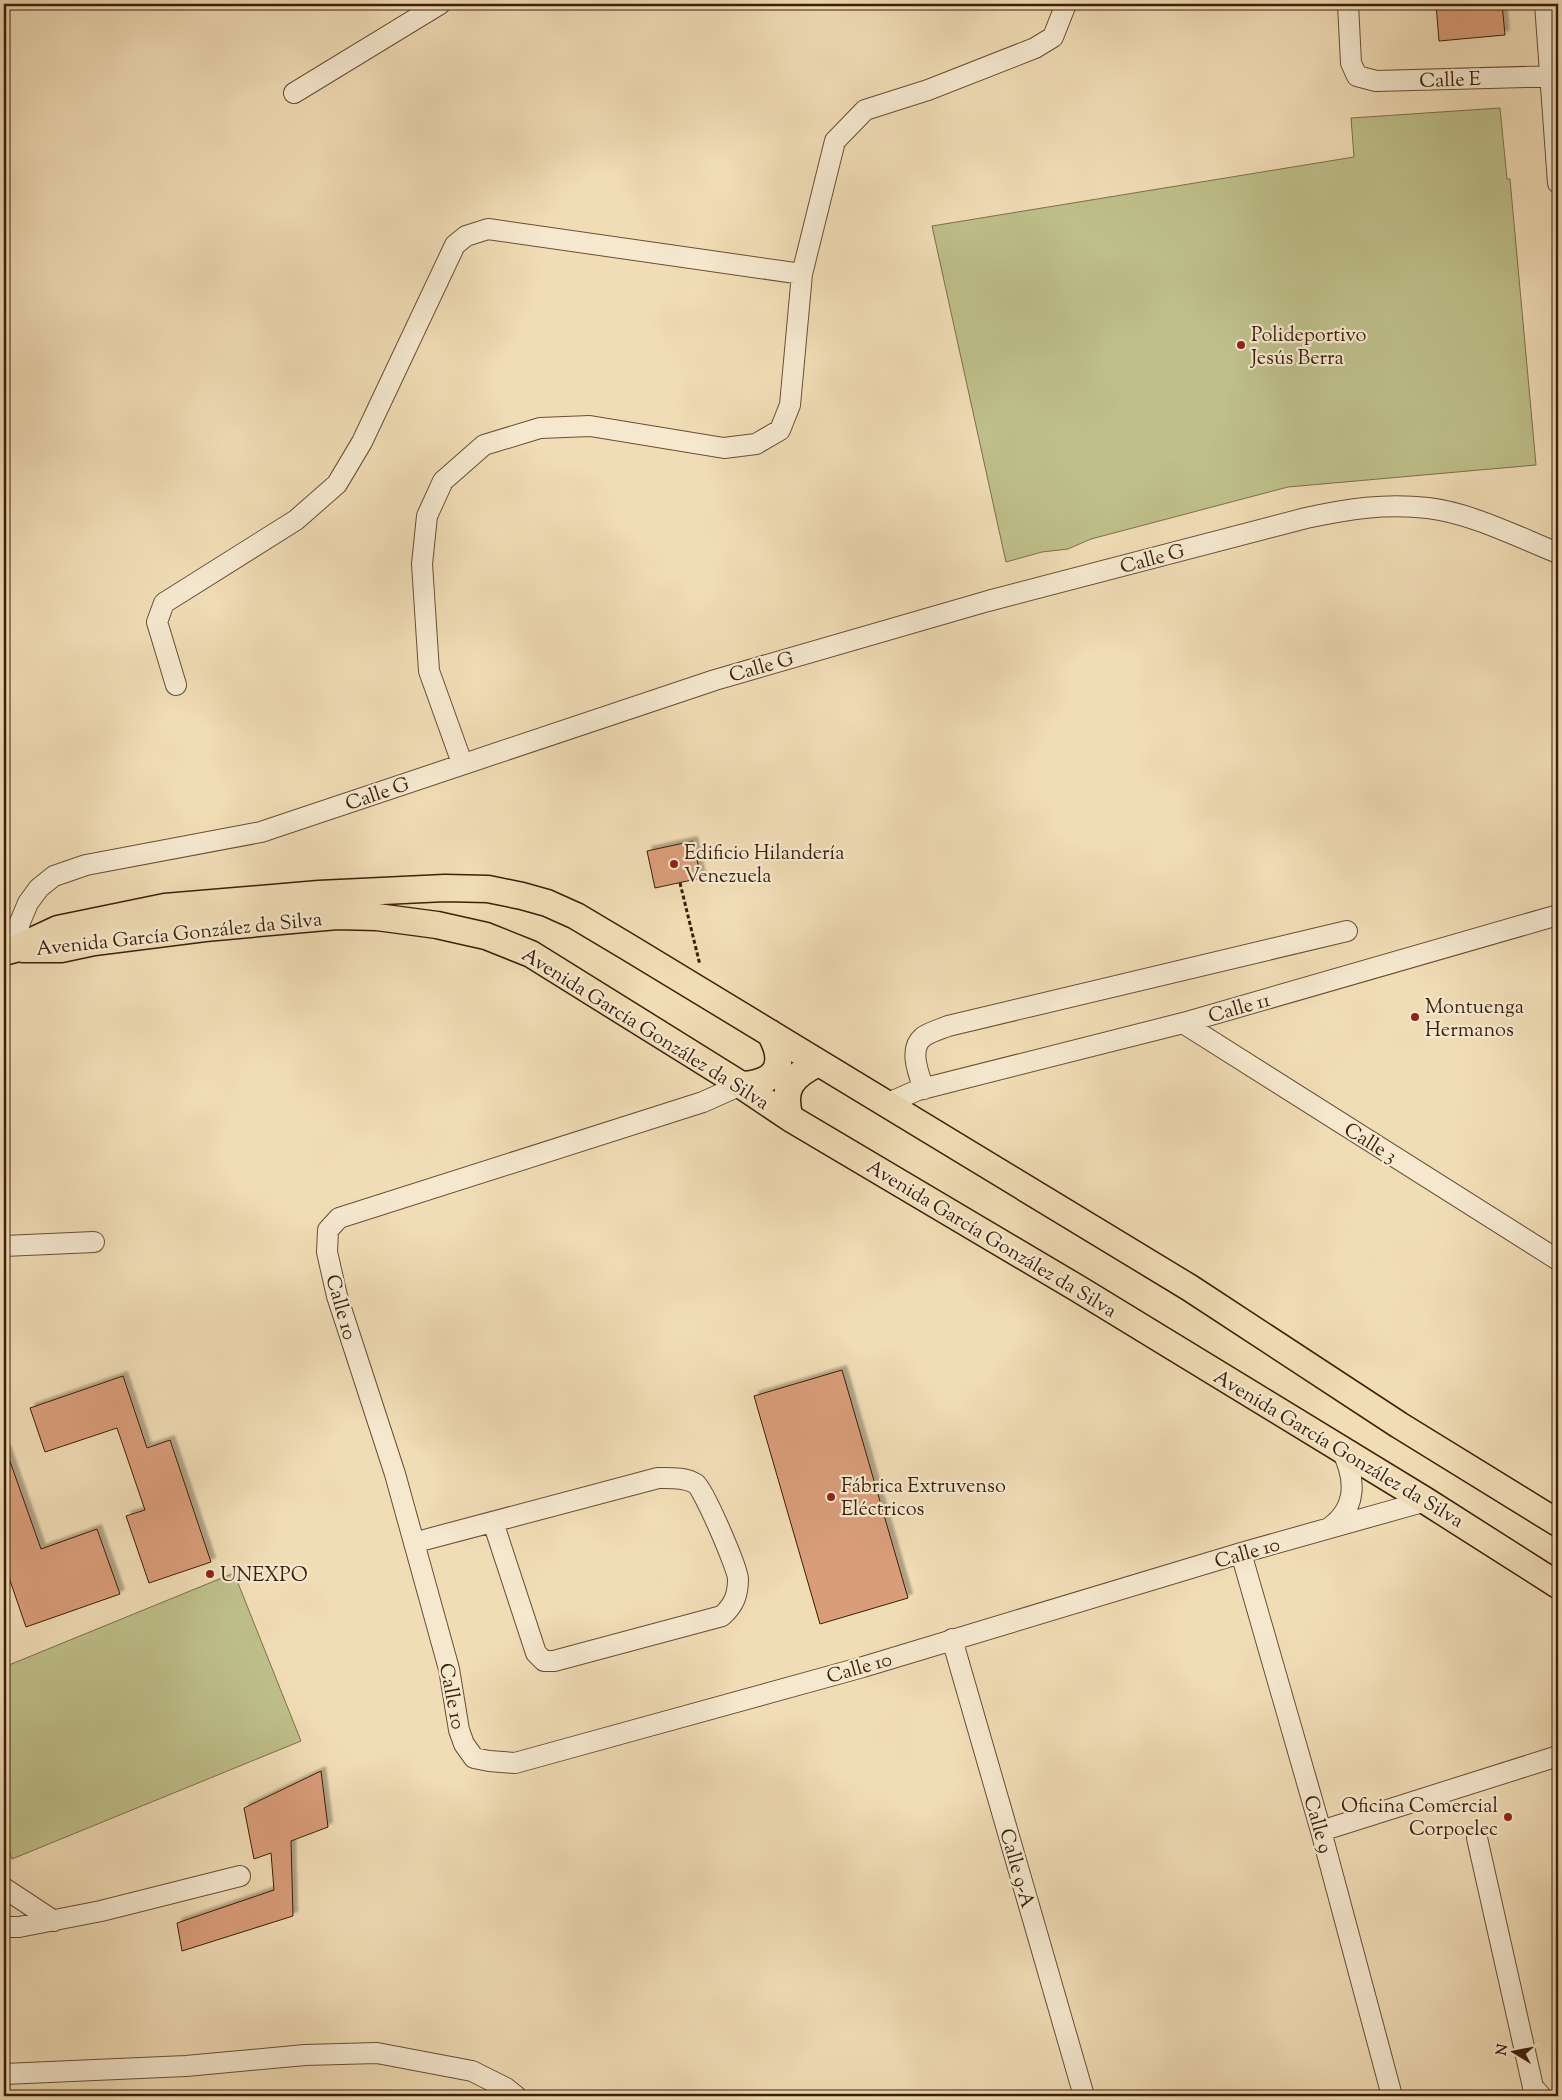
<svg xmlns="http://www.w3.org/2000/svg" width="1562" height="2100" viewBox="0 0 1562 2100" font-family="'Sorts Mill Goudy',serif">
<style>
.green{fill:#bebf8a;stroke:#7d6f4a}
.building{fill:#d99d7a;stroke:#3c1f09;filter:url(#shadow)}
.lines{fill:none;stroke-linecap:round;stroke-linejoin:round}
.minor-casing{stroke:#694e34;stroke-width:22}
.major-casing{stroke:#3c1f09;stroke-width:29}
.path{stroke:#3c1f09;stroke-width:3;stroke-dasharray:4 2.5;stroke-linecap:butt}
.minor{stroke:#f5e8cf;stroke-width:20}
.major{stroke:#f0dcb5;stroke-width:26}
.poi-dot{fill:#8f2418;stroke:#f5e8cf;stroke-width:2}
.labels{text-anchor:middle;stroke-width:4.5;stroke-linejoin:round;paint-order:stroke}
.street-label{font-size:20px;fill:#3c1f09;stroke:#f5e8cf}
.poi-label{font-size:20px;fill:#3c1f09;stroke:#f5e8cf;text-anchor:start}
</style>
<defs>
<filter id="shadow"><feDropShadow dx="4.5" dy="-4.5" stdDeviation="1" flood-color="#0004"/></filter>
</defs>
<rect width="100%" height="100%" fill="#f0dcb5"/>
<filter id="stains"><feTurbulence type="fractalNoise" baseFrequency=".004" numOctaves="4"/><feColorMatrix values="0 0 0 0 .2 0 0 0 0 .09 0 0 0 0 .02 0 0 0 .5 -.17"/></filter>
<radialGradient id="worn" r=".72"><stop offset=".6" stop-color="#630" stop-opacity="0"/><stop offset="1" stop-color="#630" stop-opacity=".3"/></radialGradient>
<path class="green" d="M 1500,108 L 1507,179 L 1510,179 L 1536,465 L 1288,487 L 1091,539 L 1068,549 L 1042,552 L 1006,562 L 932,226 L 1354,157 L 1351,118 Z
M 234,1573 L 301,1741 L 12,1859 L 4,1838 L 4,1667 Z"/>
<path class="building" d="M 1436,4 L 1502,4 L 1505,35 L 1439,41 Z
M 693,841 L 701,878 L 655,888 L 647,851 Z
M 842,1370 L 908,1598 L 820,1624 L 754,1396 Z
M 123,1376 L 147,1448 L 170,1440 L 211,1562 L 149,1583 L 126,1516 L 145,1510 L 117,1428 L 45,1452 L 30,1408 Z
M 4,1450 L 6,1450 L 41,1549 L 97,1529 L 120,1594 L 26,1627 L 4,1563 Z
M 321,1771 L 328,1827 L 291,1841 L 293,1916 L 182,1951 L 177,1923 L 274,1890 L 271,1853 L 254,1859 L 244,1808 Z"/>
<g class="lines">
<defs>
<path id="minor" d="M 1348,4 L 1351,63 L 1357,76 L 1376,81 L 1558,76
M 1545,4 L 1558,183
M 294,93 L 440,4
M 176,685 L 157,622 L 164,603 L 296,520 L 337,484 L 362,442 L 455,245 L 466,236 L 488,229 L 802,274
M 462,763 L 429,671 L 422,564 L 427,516 L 443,481 L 484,445 L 540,428 L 590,426 L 724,448 L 756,444 L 780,430 L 790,405 L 802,274 L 835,141 L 865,110 L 928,90 L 1035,48 L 1053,37 L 1066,4
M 15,949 L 20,922 L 28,903 L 39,888 L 54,876 L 86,865 L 261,832 L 715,680 L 988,601 L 1306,518 C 1348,509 1385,503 1428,508 C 1471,513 1518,537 1558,553
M 1183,1023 L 1558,1260
M 741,1085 L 703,1102 L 339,1218 L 328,1230 L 327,1252 L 337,1296 L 395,1474 L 449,1669 L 459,1730 L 464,1744 L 474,1758 L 489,1761 L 515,1763 L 863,1667 L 1241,1553 L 1426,1501
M 924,1089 C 919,1075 908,1049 923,1037 C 930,1032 941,1029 948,1026 L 1347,931
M 886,1104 L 918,1090 L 1183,1023 L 1558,915
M 4,1246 L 94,1242
M 1329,1528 C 1358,1508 1356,1478 1341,1449
M 414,1543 L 428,1539 L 658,1478 C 670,1478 686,1477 696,1484 C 704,1490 738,1569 738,1579 C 738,1595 734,1605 722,1616 L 554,1661 L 544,1661 L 536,1653 L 493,1522
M 1241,1553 L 1321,1831 L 1392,2096
M 952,1639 L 1084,2096
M 1321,1831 L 1558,1756
M 1477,1838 L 1533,2087 L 1541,2096
M 4,1888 L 54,1921
M 4,1927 L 19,1927 L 101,1911 L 240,1876
M 4,2074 L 186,2066 L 305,2055 L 377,2053 L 472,2071 L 506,2088 L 516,2096"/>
<path id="major" d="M 23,949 L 61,949 L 94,942 L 205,928 L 337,916 L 377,917 L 437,925 L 486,936 L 531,954 L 735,1081 L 790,1118 L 1077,1288 L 1426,1501 L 1558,1585
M 4,952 L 15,949 L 58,929 L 165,907 L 319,894 L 445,888 L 488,889 L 522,896 L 547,903 L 576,916 L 628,947 L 1190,1288 L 1399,1425 L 1558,1523
M 741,1085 C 778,1083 787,1064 770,1033
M 790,1118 C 781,1088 792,1076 818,1063"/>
</defs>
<use href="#minor" class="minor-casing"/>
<use href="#major" class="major-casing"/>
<path class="path" d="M 680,883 L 700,965"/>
<use href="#minor" class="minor"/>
<use href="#major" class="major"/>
</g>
<g class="poi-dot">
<circle cx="1241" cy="345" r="5"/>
<circle cx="674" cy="864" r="5"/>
<circle cx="1415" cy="1017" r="5"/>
<circle cx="831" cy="1497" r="5"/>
<circle cx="210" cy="1574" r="5"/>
<circle cx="1508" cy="1817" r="5"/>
</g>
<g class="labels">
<g class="street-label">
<text transform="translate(1450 79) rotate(-2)" y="7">Calle E</text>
<text transform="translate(1152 558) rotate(-15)" y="7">Calle G</text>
<text transform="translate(761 666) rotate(-16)" y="7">Calle G</text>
<text transform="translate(377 793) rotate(-19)" y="7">Calle G</text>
<text transform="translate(179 933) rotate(-6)" y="7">Avenida García González da Silva</text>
<text transform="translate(1239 1007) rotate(-16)" y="7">Calle 11</text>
<text transform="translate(646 1028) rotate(32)" y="7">Avenida García González da Silva</text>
<text transform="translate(1371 1142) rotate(32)" y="7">Calle 3</text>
<text transform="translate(992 1238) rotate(31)" y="7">Avenida García González da Silva</text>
<text transform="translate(342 1307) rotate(74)" y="7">Calle 10</text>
<text transform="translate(1339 1448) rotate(31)" y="7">Avenida García González da Silva</text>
<text transform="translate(1247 1552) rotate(-16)" y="7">Calle 10</text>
<text transform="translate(859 1667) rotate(-16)" y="7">Calle 10</text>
<text transform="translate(453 1696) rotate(79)" y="7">Calle 10</text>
<text transform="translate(1319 1824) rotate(74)" y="7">Calle 9</text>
<text transform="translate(1018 1868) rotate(74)" y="7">Calle 9-A</text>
</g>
<g class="poi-label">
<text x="1251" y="341">Polideportivo<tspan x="1251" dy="23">Jesús Berra</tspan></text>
<text x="684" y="859">Edificio Hilandería<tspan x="684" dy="23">Venezuela</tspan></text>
<text x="1425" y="1013">Montuenga<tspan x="1425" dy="23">Hermanos</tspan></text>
<text x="841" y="1492">Fábrica Extruvenso<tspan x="841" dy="23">Eléctricos</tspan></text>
<text x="220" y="1581">UNEXPO</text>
<text x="1498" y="1812" text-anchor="end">Oficina Comercial<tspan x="1498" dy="23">Corpoelec</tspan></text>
</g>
</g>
<rect width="1562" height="2100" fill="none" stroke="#f0dcb5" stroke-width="20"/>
<rect x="5" y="5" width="1552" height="2090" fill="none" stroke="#3c1f09" stroke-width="2.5"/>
<rect x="10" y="10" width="1542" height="2080" fill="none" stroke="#3c1f09"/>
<g transform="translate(1514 2052) rotate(280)" stroke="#f5e8cf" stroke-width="4" paint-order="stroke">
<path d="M0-4L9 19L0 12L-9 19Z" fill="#3c1f09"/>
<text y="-8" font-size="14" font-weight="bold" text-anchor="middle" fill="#3c1f09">N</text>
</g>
<rect width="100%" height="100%" filter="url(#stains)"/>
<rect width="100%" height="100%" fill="url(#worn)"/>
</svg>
